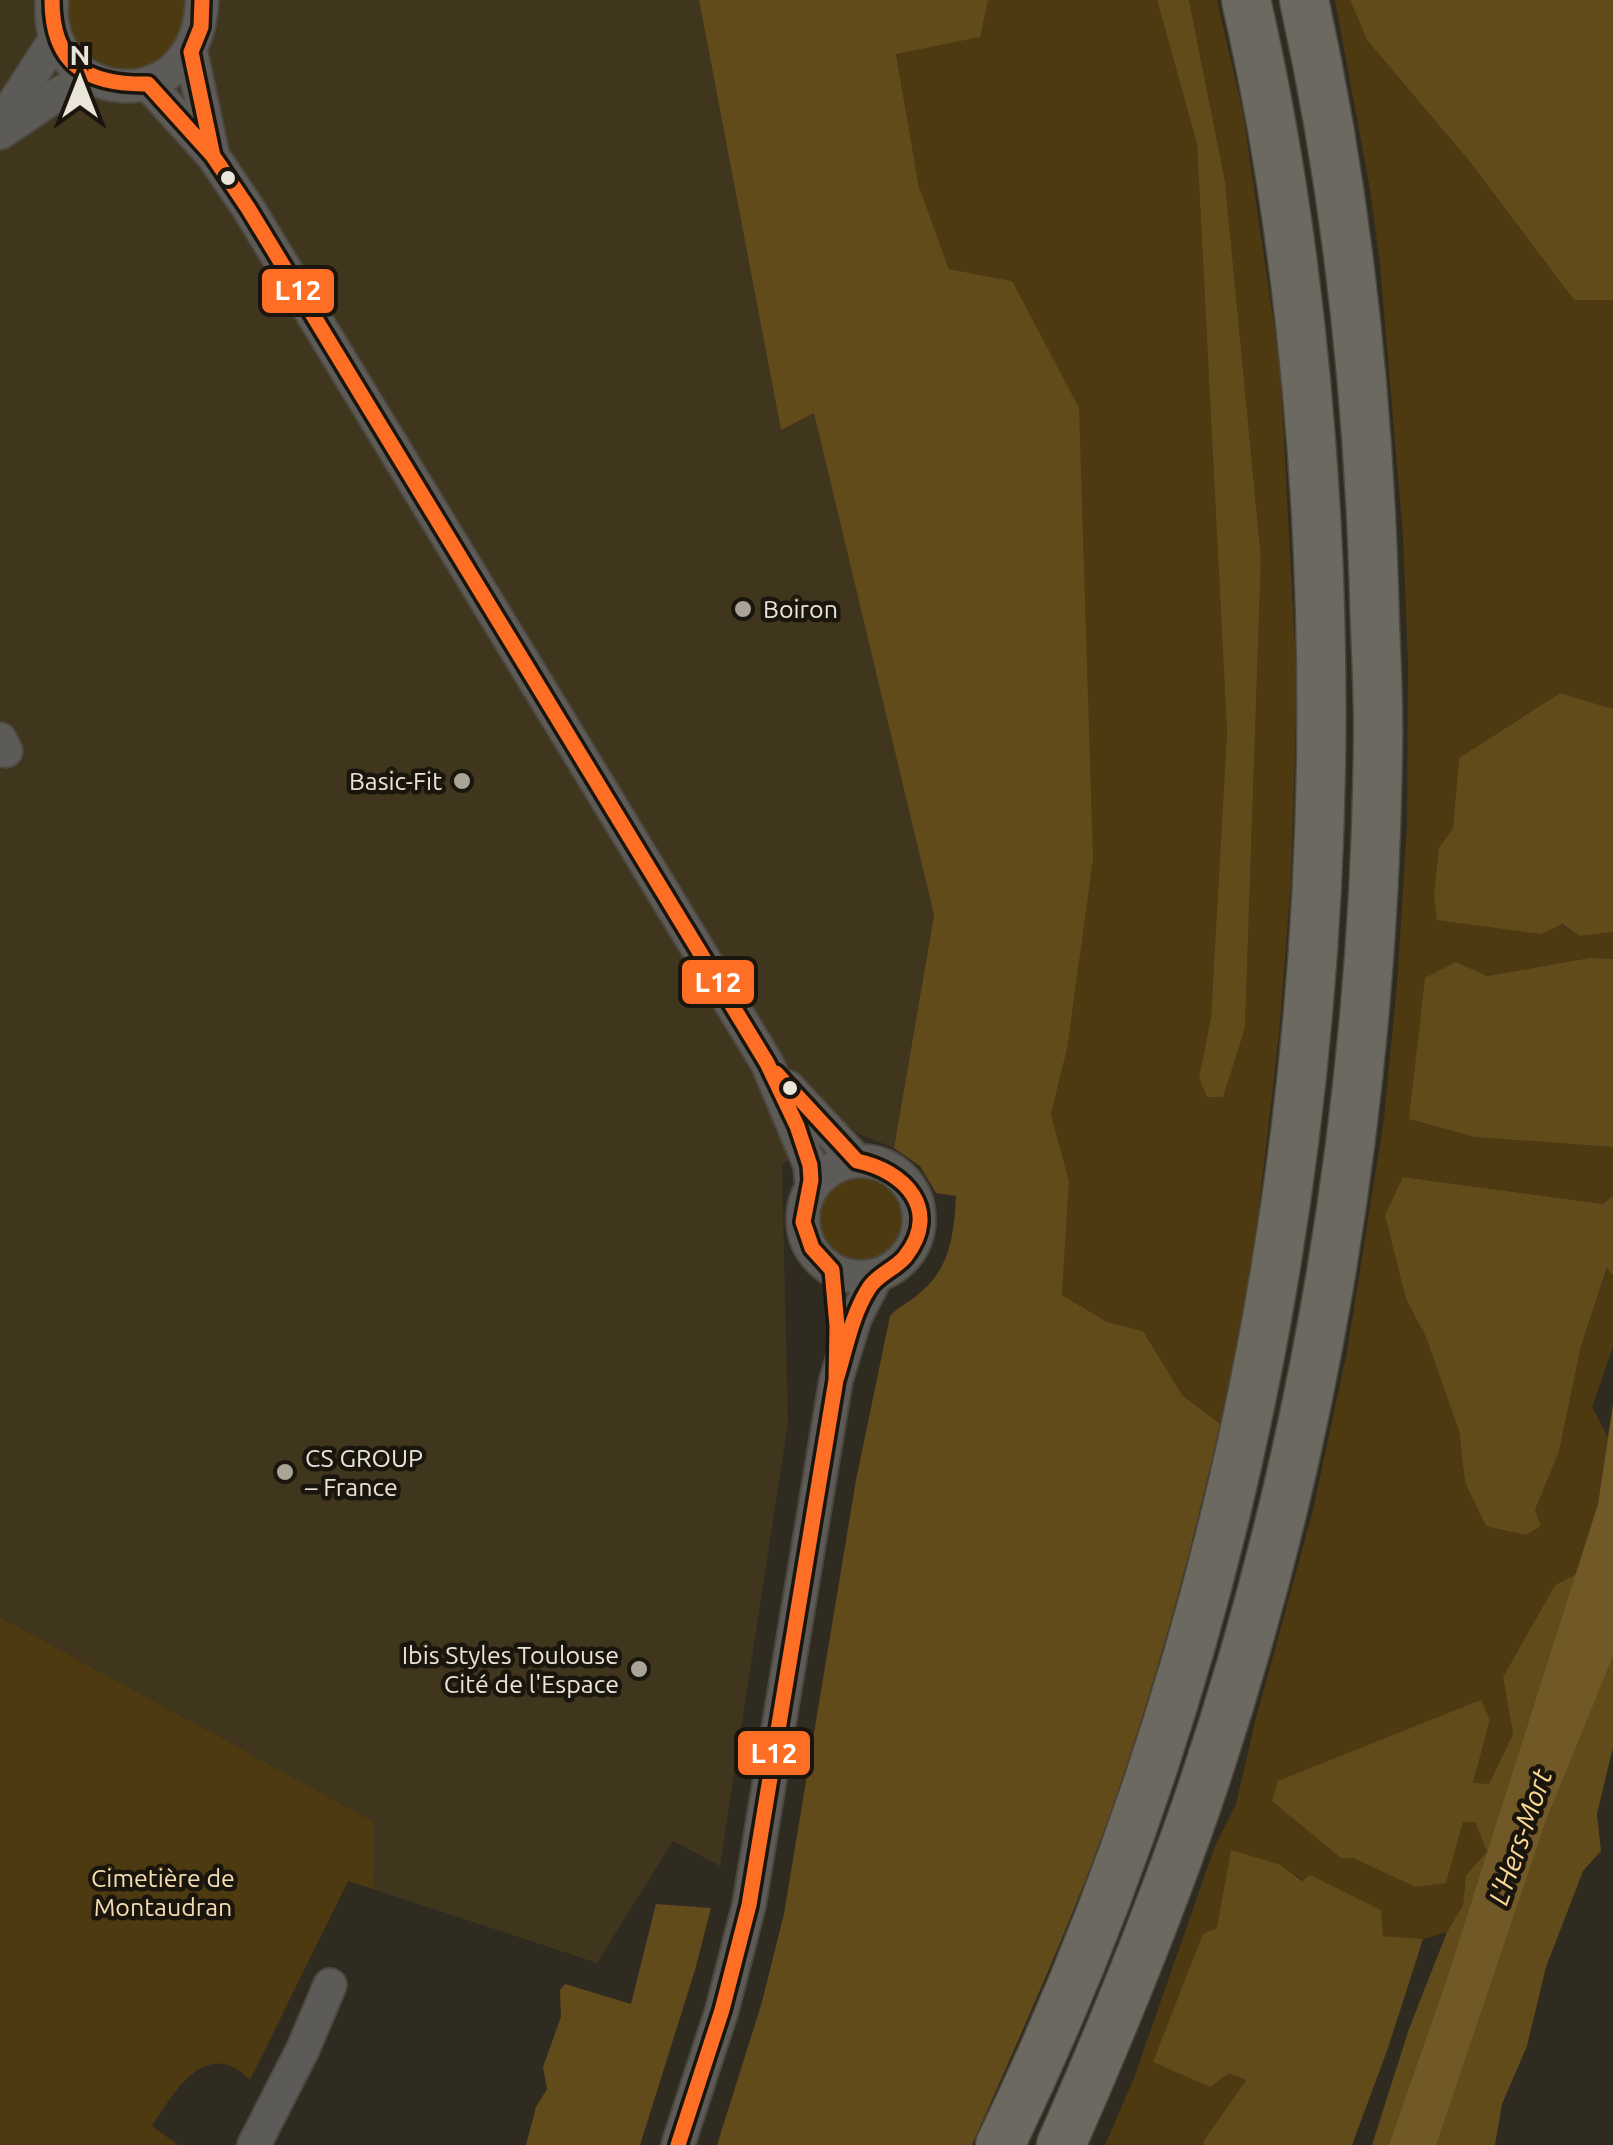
<svg xmlns="http://www.w3.org/2000/svg" width="1613" height="2145" viewBox="0 0 1613 2145" font-family="Ubuntu,sans-serif">
<style>
.built{fill:#40351d}
.green{fill:#4d3a11}
.forest{fill:#624b1b}
.water{fill:#715827}
.lines{fill:none;stroke-linecap:round;stroke-linejoin:round}
.minor-casing{stroke:#4c483f;stroke-width:36}
.highway-casing{stroke:#4c483f;stroke-width:51}
.minor{stroke:#5d5b57;stroke-width:32}
.highway{stroke:#6c6961;stroke-width:48}
.bus-1-casing{stroke:#1a160d;stroke-width:22}
.bus-1{stroke:#ff6e25;stroke-width:15}
.bus-dot{fill:#ebe4d8;stroke:#1a160d;stroke-width:4}
.poi-dot{fill:#aaa398;stroke:#1a160d;stroke-width:4}
.labels{text-anchor:middle;stroke-width:9;stroke-linejoin:round;paint-order:stroke}
.poi-label{font-size:25px;fill:#ebe4d8;stroke:#1a160d;text-anchor:start}
.park-label{font-size:25px;fill:#f6ddb1;stroke:#1a160d}
.water-label{font-size:28px;font-style:italic;fill:#fcd893;stroke:#1a160d}
.line-badge{stroke:#1a160d;stroke-width:4}
.badge-label{font-size:28px;text-anchor:middle;font-weight:bold;fill:#fff}
</style>
<rect width="100%" height="100%" fill="#302b20"/>
<path class="built" d="M 0,0 L 699,0 L 781,429 L 814,412 L 934,915 L 894,1148 L 859,1134 L 844,1122 L 782,1165 L 788,1423 L 720,1866 L 673,1841 L 597,1963 L 373,1889 L 373,1822 L 0,1617 Z"/>
<path class="green" d="M 66,0 L 189,0 L 190,9 L 167,59 L 132,73 L 98,66 L 69,37 Z
M 988,0 L 1157,0 L 1197,144 L 1227,732 L 1211,1017 L 1199,1078 L 1222,1097 L 1245,1028 L 1261,558 L 1225,181 L 1189,0 L 1217,0 L 1243,113 L 1280,366 L 1297,683 L 1291,882 L 1279,1035 L 1249,1293 L 1220,1424 L 1182,1395 L 1143,1331 L 1107,1322 L 1062,1295 L 1069,1181 L 1051,1114 L 1067,1049 L 1012,281 L 949,269 L 919,187 L 896,53 L 979,37 Z
M 1335,0 L 1350,0 L 1367,40 L 1470,162 L 1574,300 L 1613,300 L 1613,709 L 1560,693 L 1459,758 L 1453,828 L 1439,848 L 1579,936 L 1613,932 L 1613,959 L 1589,958 L 1486,976 L 1456,962 L 1409,1119 L 1474,1137 L 1613,1147 L 1613,1196 L 1603,1204 L 1404,1177 L 1406,1299 L 1426,1337 L 1459,1431 L 1465,1482 L 1535,1510 L 1559,1452 L 1581,1346 L 1608,1267 L 1613,1276 L 1613,1347 L 1592,1407 L 1608,1437 L 1598,1504 L 1576,1574 L 1555,1585 L 1503,1677 L 1513,1734 L 1489,1784 L 1473,1784 L 1490,1720 L 1353,1858 L 1415,1887 L 1446,1882 L 1463,1822 L 1475,1822 L 1487,1852 L 1466,1875 L 1463,1905 L 1447,1932 L 1423,1939 L 1383,1936 L 1281,1865 L 1229,2073 L 1246,2080 L 1203,2142 L 1204,2145 L 1105,2145 L 1134,2078 L 1215,1846 L 1236,1804 L 1255,1722 L 1313,1510 L 1347,1352 L 1384,1119 L 1397,984 L 1407,827 L 1408,663 L 1403,536 L 1380,265 L 1370,189 Z
M816 1218a47 47 0 1 1 94 0a47 47 0 1 1-94 0Z
M 0,1617 L 374,1822 L 373,1889 L 348,1881 L 250,2080 C 207,2035 173,2093 152,2126 L 178,2145 L 0,2145 Z"/>
<path class="forest" d="M 699,0 L 988,0 L 980,37 L 896,54 L 919,187 L 949,269 L 1012,281 L 1079,408 L 1093,859 L 1067,1049 L 1051,1114 L 1069,1181 L 1062,1295 L 1107,1322 L 1143,1331 L 1182,1395 L 1220,1424 C 1193,1546 1160,1667 1120,1785 C 1079,1908 1024,2026 972,2145 L 717,2145 L 762,2002 L 784,1914 L 856,1480 L 890,1316 C 899,1306 912,1301 922,1291 C 951,1266 954,1232 956,1196 L 936,1193 L 920,1166 L 894,1148 L 934,915 L 814,413 L 781,430 Z
M 1157,0 L 1189,0 L 1225,181 L 1261,558 L 1245,1028 L 1223,1097 L 1207,1097 L 1199,1078 L 1211,1017 L 1227,732 L 1197,144 Z
M 1350,0 L 1613,0 L 1613,300 L 1574,300 L 1470,162 L 1367,40 Z
M 1560,693 L 1613,709 L 1613,932 L 1579,936 L 1562,924 L 1541,934 L 1437,920 L 1434,896 L 1439,848 L 1453,828 L 1459,758 Z
M 1589,958 L 1613,959 L 1613,1147 L 1474,1137 L 1409,1119 L 1425,978 L 1456,962 L 1487,976 Z
M 1403,1177 L 1603,1204 L 1613,1196 L 1613,1276 L 1607,1268 L 1581,1346 L 1559,1452 L 1535,1510 L 1541,1526 L 1526,1535 L 1486,1526 L 1465,1482 L 1459,1431 L 1426,1337 L 1406,1299 L 1385,1215 Z
M 1613,1568 L 1613,1747 L 1597,1814 L 1601,1851 L 1583,1871 L 1546,1967 L 1527,2046 L 1502,2104 L 1495,2145 L 1372,2145 L 1409,2029 L 1447,1932 L 1463,1905 L 1466,1875 L 1487,1852 L 1475,1822 L 1463,1822 L 1446,1883 L 1415,1887 L 1353,1858 L 1341,1858 L 1272,1801 L 1278,1781 L 1481,1700 L 1490,1720 L 1473,1783 L 1489,1784 L 1513,1734 L 1503,1677 L 1555,1585 L 1576,1574 L 1586,1601 Z
M 1231,1850 L 1281,1865 L 1302,1881 L 1310,1875 L 1381,1910 L 1383,1936 L 1423,1939 L 1388,2048 L 1352,2145 L 1204,2145 L 1203,2142 L 1246,2080 L 1229,2073 L 1210,2087 L 1153,2062 L 1203,1934 L 1217,1928 Z
M 656,1904 L 711,1908 L 695,1970 L 640,2145 L 526,2145 L 536,2107 L 547,2089 L 543,2067 L 561,2017 L 560,1990 L 565,1984 L 631,2004 Z"/>
<path class="water" d="M 1613,1404 L 1613,1656 L 1546,1820 L 1436,2145 L 1389,2145 L 1446,1982 L 1598,1504 Z"/>
<g class="lines">
<defs>
<path id="minor" d="M 52,0 C 42,105 198,124 202,0
M 191,52 L 212,151
M 148,84 L 213,156 L 248,208 L 767,1063 L 810,1165 L 812,1188
M 1,123 L 56,38
M 0,133 L 58,94 L 91,78
M 0,739 L 6,751
M 788,1087 L 857,1161
M803 1219a58 58 0 1 1 116 0a58 58 0 1 1-116 0Z
M 254,2145 L 303,2049 L 330,1985
M 678,2145 L 722,2010 L 749,1905 L 836,1380 L 855,1318 L 877,1275"/>
<path id="highway" d="M 1000,2145 C 1244,1641 1347,1071 1316,514 C 1306,341 1285,169 1246,0
M 1061,2145 C 1110,2034 1156,1922 1196,1807 C 1313,1467 1374,1104 1378,745 C 1379,694 1375,642 1374,591 C 1368,392 1347,194 1304,0"/>
</defs>
<use href="#minor" class="minor-casing"/>
<use href="#highway" class="highway-casing"/>
<use href="#minor" class="minor"/>
<use href="#highway" class="highway"/>
<defs>
<path id="bus-1" d="M 52,0 C 52,65 87,85 148,84 L 213,156 L 248,208 L 767,1063 L 797,1126 L 810,1165 L 811,1180 L 803,1222 L 812,1248 L 832,1270 L 837,1326 L 836,1380 L 749,1905 L 722,2010 L 678,2145
M 202,0 L 201,27 L 191,52 L 213,156 L 222,169
M 776,1073 L 857,1161 C 905,1171 942,1210 905,1257 C 895,1269 878,1274 869,1288 C 852,1314 846,1348 837,1377"/>
</defs>
<use href="#bus-1" class="bus-1-casing"/>
<use href="#bus-1" class="bus-1"/>
</g>
<g class="bus-dot">
<circle cx="228" cy="178" r="9"/>
<circle cx="790" cy="1088" r="9"/>
</g>
<g class="poi-dot">
<circle cx="743" cy="609" r="10"/>
<circle cx="462" cy="781" r="10"/>
<circle cx="285" cy="1472" r="10"/>
<circle cx="639" cy="1669" r="10"/>
</g>
<g class="labels">
<g class="poi-label">
<text x="763" y="618">Boiron</text>
<text x="442" y="790" text-anchor="end">Basic-Fit</text>
<text x="305" y="1467">CS GROUP<tspan x="305" dy="29">– France</tspan></text>
<text x="619" y="1664" text-anchor="end">Ibis Styles Toulouse<tspan x="619" dy="29">Cité de l'Espace</tspan></text>
</g>
<g class="park-label">
<text x="163" y="1887">Cimetière de<tspan x="163" dy="29">Montaudran</tspan></text>
</g>
<g class="water-label">
<text transform="translate(1520 1837) rotate(-71)" y="10">L'Hers-Mort</text>
</g>
</g>
<g class="line-badge">
<rect x="260" y="267" width="76" height="48" rx="10" fill="#ff6e25"/>
<rect x="680" y="958" width="76" height="48" rx="10" fill="#ff6e25"/>
<rect x="736" y="1729" width="76" height="48" rx="10" fill="#ff6e25"/>
</g>
<g class="badge-label">
<text x="298" y="300">L12</text>
<text x="718" y="992">L12</text>
<text x="774" y="1763">L12</text>
</g>
<g transform="translate(80 80)" stroke="#1a160d" stroke-width="8" paint-order="stroke">
<path d="M0-8L18 38L0 25L-18 38Z" fill="#ebe4d8"/>
<text y="-15" font-size="28" font-weight="bold" text-anchor="middle" fill="#ebe4d8">N</text>
</g>
</svg>
